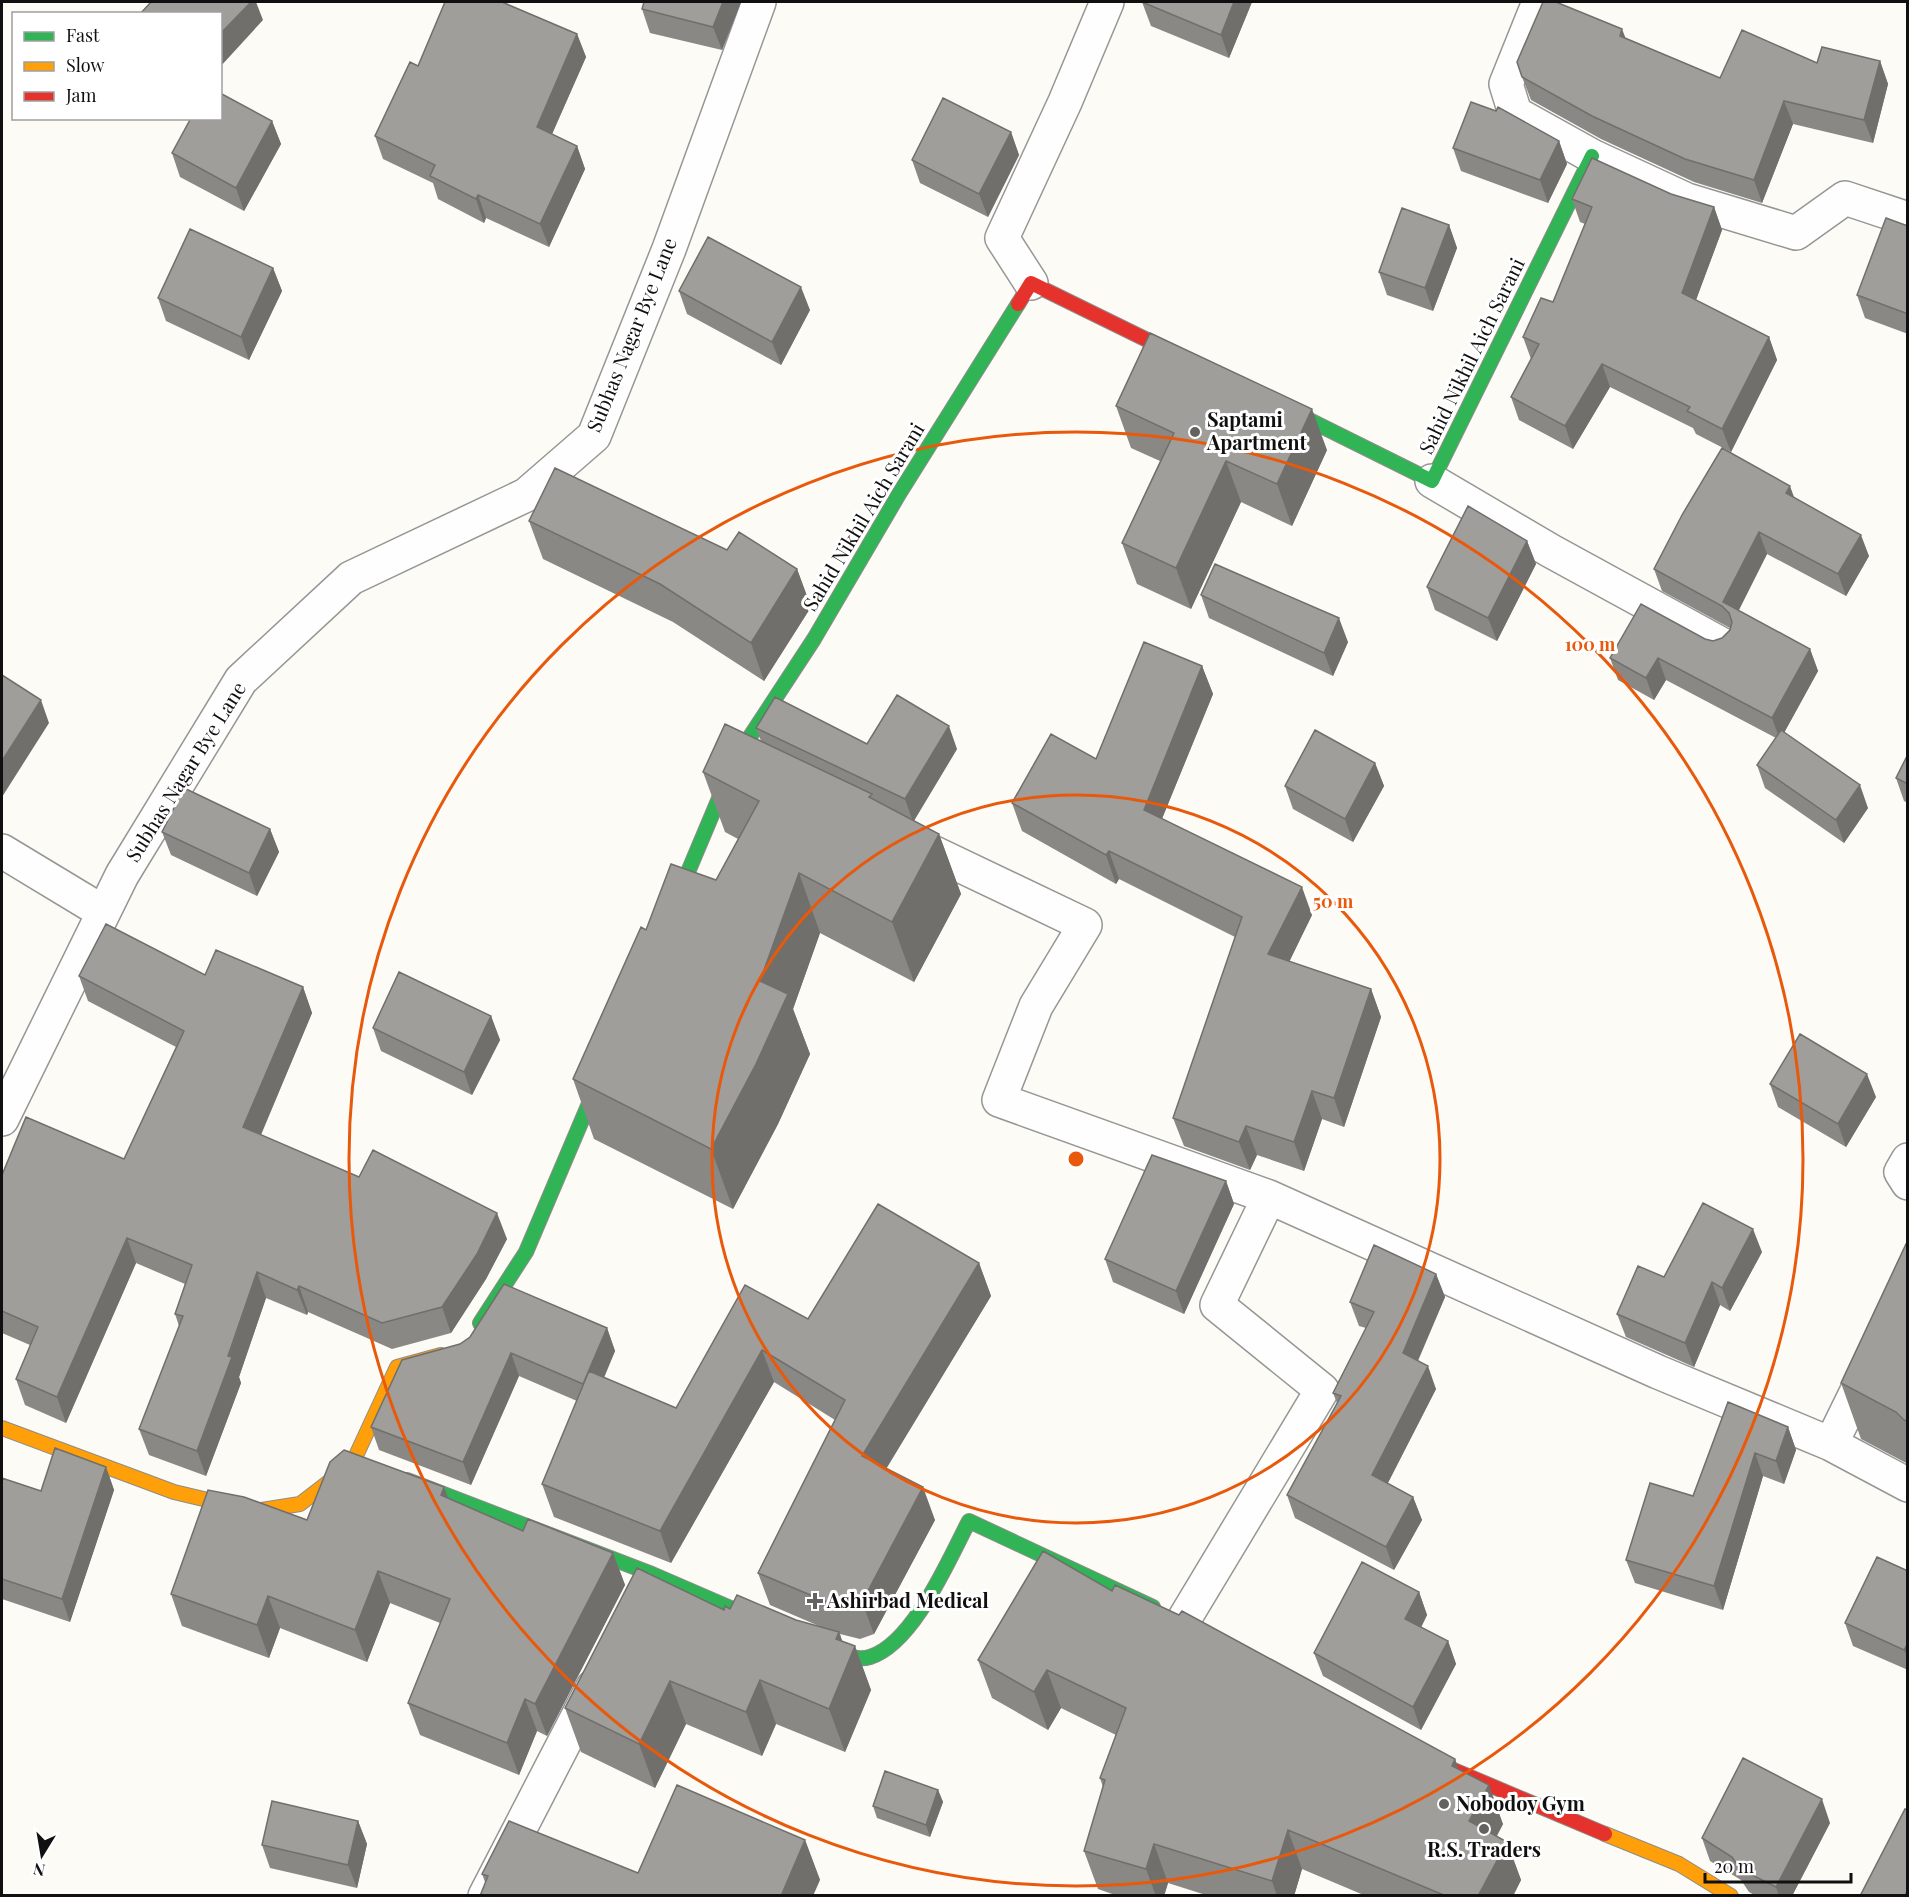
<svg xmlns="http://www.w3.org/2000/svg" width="1909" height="1897" viewBox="0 0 1909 1897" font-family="'Playfair Display',serif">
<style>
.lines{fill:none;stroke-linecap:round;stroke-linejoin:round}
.street-casing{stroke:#969694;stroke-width:36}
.fast-casing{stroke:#8d8c8a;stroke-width:16}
.slow-casing{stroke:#8d8c8a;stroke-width:16}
.jam-casing{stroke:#8d8c8a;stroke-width:16}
.street{stroke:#fffefe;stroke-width:33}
.fast{stroke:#30b455;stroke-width:14}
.slow{stroke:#ff9f0a;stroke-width:14}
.jam{stroke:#e5322d;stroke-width:14}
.wall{fill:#8a8885}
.shaded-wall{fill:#706f6c}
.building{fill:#a09e9b;stroke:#706f6c;stroke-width:1.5}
.ring{fill:none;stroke:#e8590c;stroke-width:3}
.poi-dot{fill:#636260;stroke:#fff;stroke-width:2}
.labels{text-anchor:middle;stroke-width:6;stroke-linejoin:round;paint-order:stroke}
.street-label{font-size:20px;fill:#101010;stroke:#fff}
.poi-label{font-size:20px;font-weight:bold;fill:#101010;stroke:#fff;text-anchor:start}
.centre{fill:#e8590c;stroke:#fff;stroke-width:3}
.ring-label{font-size:18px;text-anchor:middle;font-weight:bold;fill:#e8590c;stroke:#fff;stroke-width:6;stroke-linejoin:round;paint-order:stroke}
</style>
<rect width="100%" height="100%" fill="#fcfbf6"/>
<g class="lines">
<defs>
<path id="street" d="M 1539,2 L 1506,84 L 1515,113 L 1592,156 L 1687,200 L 1796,233 L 1845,198 L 1908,219
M 1031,283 L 1002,238 L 1065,102 L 1107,2
M 1432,481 L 1551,551 L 1721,644
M 909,841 L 1085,925 L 1036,1006 L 999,1100 L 1269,1197 L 1658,1372 L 1831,1444 L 1908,1485
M 2,851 L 103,912
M 2,1119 L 122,875 L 241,680 L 351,578 L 526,495 L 594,436 L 669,249 L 759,2
M 1908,1160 L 1901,1172 L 1908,1183
M 1831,1444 L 1908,1287
M 1183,1621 L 1322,1390 L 1217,1305 L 1269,1197
M 485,1896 L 593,1687"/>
<path id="fast" d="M 1277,404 L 1432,481 L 1592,156
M 672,910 L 736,758 L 814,639 L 899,494 L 1018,304
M 480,1323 L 526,1252 L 602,1073
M 407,1480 L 652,1574 L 772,1626
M 817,1645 C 832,1651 854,1662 870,1657 C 914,1643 949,1559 969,1521 L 1153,1607"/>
<path id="slow" d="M 2,1428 L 174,1492 L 254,1511 L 300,1504 L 356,1461
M 354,1460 L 397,1367 L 441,1355
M 1605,1834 L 1679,1864 L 1731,1896"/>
<path id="jam" d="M 1018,304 L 1031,283 L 1188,360
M 1449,1768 L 1605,1834"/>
</defs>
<use href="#street" class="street-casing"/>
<use href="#fast" class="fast-casing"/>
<use href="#slow" class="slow-casing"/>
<use href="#jam" class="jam-casing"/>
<use href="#street" class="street"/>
<use href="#fast" class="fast"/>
<use href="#slow" class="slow"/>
<use href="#jam" class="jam"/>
</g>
<path class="wall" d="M 741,2 L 722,50 L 650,33 L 642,9 Z
M 1142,2 L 1252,2 L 1229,58 L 1151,26 Z
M 577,34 L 586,57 L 552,134 L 577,146 L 585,169 L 549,247 L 486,218 L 484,223 L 438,199 L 433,183 L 383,159 L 375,136 L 418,66 Z
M 1626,38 L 1720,78 L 1817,63 L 1880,61 L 1888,84 L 1873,143 L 1793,124 L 1762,203 L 1694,182 L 1601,139 L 1531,100 L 1522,77 Z
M 272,121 L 281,144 L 244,211 L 180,177 L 172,153 Z
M 1011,132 L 1019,155 L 988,217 L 920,183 L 912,160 Z
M 1559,141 L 1567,164 L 1548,203 L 1461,171 L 1453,148 Z
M 1671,194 L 1714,207 L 1722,230 L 1696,300 L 1769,337 L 1777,360 L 1731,452 L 1696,434 L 1693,428 L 1610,387 L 1573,449 L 1519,420 L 1511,397 L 1531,359 L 1523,337 L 1553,302 L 1585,224 L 1580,222 L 1572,199 Z
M 1449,225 L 1457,248 L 1433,311 L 1387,295 L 1379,272 Z
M 1908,226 L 1908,334 L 1865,318 L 1857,295 Z
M 273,268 L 282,291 L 249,360 L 166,321 L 158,298 Z
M 679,291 L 810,310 L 781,365 L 687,314 Z
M 1116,406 L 1327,450 L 1292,526 L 1241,502 L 1191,609 L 1137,584 L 1122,543 L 1160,461 L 1131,448 Z
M 1794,497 L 1869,556 L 1846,596 L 1767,554 L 1738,611 L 1810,649 L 1818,671 L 1784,733 L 1868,808 L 1844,843 L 1765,788 L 1757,765 L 1776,738 L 1666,680 L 1654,700 L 1618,680 L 1610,658 L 1705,639 L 1713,641 L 1722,638 L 1730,630 L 1730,628 L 1662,591 L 1654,569 Z
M 529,521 L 727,550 L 797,569 L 811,607 L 764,681 L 673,622 L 543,559 Z
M 1527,541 L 1536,564 L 1497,641 L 1435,610 L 1427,587 Z
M 1201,595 L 1348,642 L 1333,676 L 1209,618 Z
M 1202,666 L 1213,694 L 1162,819 L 1312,915 L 1289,961 L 1371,989 L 1381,1017 L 1344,1127 L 1322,1119 L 1304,1171 L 1257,1155 L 1250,1170 L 1184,1146 L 1173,1118 L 1235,937 L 1119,879 L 1116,884 L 1022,831 L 1012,803 L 1096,759 Z
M 756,728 L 867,744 L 957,749 L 914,821 L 939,834 L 961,894 L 914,982 L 820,933 L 793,1009 L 810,1054 L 778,1124 L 733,1209 L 594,1139 L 573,1079 L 646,930 L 716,880 L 738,839 L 725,832 L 703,772 L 761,741 Z
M 1908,754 L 1908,803 L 1904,801 L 1896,778 Z
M 1375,763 L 1384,786 L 1353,842 L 1293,809 L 1285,786 Z
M 270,829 L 279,852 L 257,896 L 171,855 L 162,832 Z
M 205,975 L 303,987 L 312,1013 L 261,1135 L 359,1177 L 507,1239 L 486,1279 L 451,1333 L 392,1349 L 308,1312 L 307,1315 L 266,1298 L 239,1377 L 241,1383 L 206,1476 L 149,1455 L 139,1429 L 179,1326 L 175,1314 L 185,1284 L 136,1263 L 66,1423 L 25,1405 L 16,1379 L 30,1345 L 2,1333 L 2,1175 L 124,1159 L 176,1047 L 88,1001 L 79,976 Z
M 491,1016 L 500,1040 L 472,1095 L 381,1051 L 373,1028 Z
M 1770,1084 L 1876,1097 L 1846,1147 L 1778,1107 Z
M 1226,1181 L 1234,1204 L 1184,1314 L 1113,1282 L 1105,1259 Z
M 1908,1245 L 1908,1464 L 1861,1439 L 1841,1383 Z
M 1762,1252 L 1730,1311 L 1720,1305 L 1694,1367 L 1626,1337 L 1617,1314 Z
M 979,1263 L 991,1296 L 886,1468 L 935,1520 L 874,1634 L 860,1639 L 840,1634 L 842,1641 L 855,1646 L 871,1690 L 845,1752 L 776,1724 L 762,1756 L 686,1724 L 655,1788 L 581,1752 L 565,1708 L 724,1610 L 730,1609 L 796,1620 L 826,1629 L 770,1605 L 758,1573 L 835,1420 L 774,1382 L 671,1563 L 554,1517 L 542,1484 L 577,1401 L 519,1376 L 471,1485 L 379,1450 L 371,1427 L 402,1360 L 607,1328 L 615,1351 L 604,1378 L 676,1408 L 808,1319 Z
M 1436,1274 L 1445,1297 L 1418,1361 L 1436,1389 L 1388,1483 L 1413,1497 L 1422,1520 L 1394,1570 L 1295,1518 L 1287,1495 L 1337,1403 L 1333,1393 L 1366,1328 L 1359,1326 L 1350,1302 Z
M 1788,1427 L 1796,1450 L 1784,1484 L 1763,1476 L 1723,1610 L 1635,1583 L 1626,1560 L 1693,1496 Z
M 106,1467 L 114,1490 L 70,1622 L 2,1599 L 2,1478 L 41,1491 Z
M 444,1487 L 448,1498 L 523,1531 L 613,1553 L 625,1585 L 547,1736 L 537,1731 L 519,1775 L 420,1735 L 408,1703 L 440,1623 L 390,1603 L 367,1662 L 280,1628 L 269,1658 L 182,1626 L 171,1594 L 307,1520 Z
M 1908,1571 L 1908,1670 L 1853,1646 L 1845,1623 Z
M 1112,1591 L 1455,1759 L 1458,1769 L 1503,1824 L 1497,1836 L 1507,1842 L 1521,1880 L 1513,1896 L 1366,1896 L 1302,1869 L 1294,1896 L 1209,1896 L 1168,1883 L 1164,1896 L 1118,1896 L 1098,1889 L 1084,1851 L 1103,1787 L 1100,1778 L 1116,1735 L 1061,1708 L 1048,1730 L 992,1698 L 978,1660 Z
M 1419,1592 L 1427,1615 L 1421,1628 L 1448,1641 L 1456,1664 L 1421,1730 L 1323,1676 L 1314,1653 Z
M 938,1790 L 943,1802 L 930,1837 L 877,1818 L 873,1806 Z
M 358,1821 L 367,1844 L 357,1888 L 270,1868 L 262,1845 Z
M 1830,1823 L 1792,1896 L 1756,1896 L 1749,1892 L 1741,1880 L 1710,1861 L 1702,1838 Z
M 805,1840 L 820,1880 L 485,1882 L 482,1874 L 638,1873 Z"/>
<path class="shaded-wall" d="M 251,2 L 256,2 L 263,20 L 220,67 L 220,34 Z
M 723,2 L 741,2 L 722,50 L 713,27 Z
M 1234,2 L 1252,2 L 1229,58 L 1221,35 Z
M 1622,29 L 1631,52 L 1620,36 Z
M 577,34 L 586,57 L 545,150 L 537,127 Z
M 1880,61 L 1888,84 L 1873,143 L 1864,120 Z
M 1784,101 L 1793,124 L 1762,203 L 1754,180 Z
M 272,121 L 281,144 L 244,211 L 236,188 Z
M 1011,132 L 1019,155 L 988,217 L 979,194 Z
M 1559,141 L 1567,164 L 1548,203 L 1540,180 Z
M 577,146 L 585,169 L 549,247 L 540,224 Z
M 478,195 L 486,218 L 484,223 L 476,199 Z
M 1714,207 L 1722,230 L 1690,316 L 1682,293 Z
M 1449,225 L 1457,248 L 1433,311 L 1425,288 Z
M 273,268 L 282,291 L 249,360 L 241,337 Z
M 801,287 L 810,310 L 781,365 L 772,342 Z
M 1769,337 L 1777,360 L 1731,452 L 1722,429 Z
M 1602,364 L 1610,387 L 1573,449 L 1565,426 Z
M 1312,409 L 1327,450 L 1292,526 L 1277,484 Z
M 1226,461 L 1241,502 L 1191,609 L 1176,568 Z
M 1790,486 L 1798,508 L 1786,493 Z
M 1759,532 L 1767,554 L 1733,622 L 1729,613 L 1723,602 Z
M 1861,535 L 1869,556 L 1846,596 L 1838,574 Z
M 1527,541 L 1536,564 L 1497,641 L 1488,618 Z
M 797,569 L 811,607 L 764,681 L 751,643 Z
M 1339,618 L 1348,642 L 1333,676 L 1324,653 Z
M 1810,649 L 1818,671 L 1780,740 L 1772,718 Z
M 1658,658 L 1666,680 L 1654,700 L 1646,678 Z
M 1202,666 L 1213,694 L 1154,838 L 1144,810 Z
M 41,700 L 49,723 L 2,797 L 2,761 Z
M 949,726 L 957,749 L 913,822 L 905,799 Z
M 1375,763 L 1384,786 L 1353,842 L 1345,819 Z
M 1860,785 L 1868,808 L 1844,843 L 1836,820 Z
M 270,829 L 279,852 L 257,896 L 249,873 Z
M 939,834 L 961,894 L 914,982 L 892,922 Z
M 1109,851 L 1119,879 L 1116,884 L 1106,855 Z
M 799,873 L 820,933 L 793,1009 L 810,1054 L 778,1124 L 733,1209 L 711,1149 L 760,981 Z
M 1302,887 L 1312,915 L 1279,983 L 1268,954 Z
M 303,987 L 312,1013 L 253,1153 L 243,1127 Z
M 1371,989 L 1381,1017 L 1344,1127 L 1334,1098 Z
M 491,1016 L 500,1040 L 472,1095 L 464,1072 Z
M 1867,1074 L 1876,1097 L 1846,1147 L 1838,1124 Z
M 1312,1091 L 1322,1119 L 1304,1171 L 1294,1142 Z
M 1246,1126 L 1257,1155 L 1250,1170 L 1239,1142 Z
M 1226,1181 L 1234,1204 L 1184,1314 L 1176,1291 Z
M 497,1213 L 507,1239 L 486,1279 L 451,1333 L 442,1307 Z
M 1753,1229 L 1762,1252 L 1730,1311 L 1722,1288 Z
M 127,1238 L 136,1263 L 66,1423 L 57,1397 Z
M 979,1263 L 991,1296 L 874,1489 L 862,1456 Z
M 257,1272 L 266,1298 L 239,1377 L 241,1383 L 206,1476 L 197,1451 Z
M 1436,1274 L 1445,1297 L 1411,1376 L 1403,1353 Z
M 1712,1282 L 1720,1305 L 1694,1367 L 1685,1343 Z
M 299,1286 L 308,1312 L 307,1315 L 297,1290 Z
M 607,1328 L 615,1351 L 591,1407 L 583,1384 Z
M 762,1350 L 774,1382 L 671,1563 L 660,1531 Z
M 511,1353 L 519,1376 L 471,1485 L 463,1462 Z
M 1428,1366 L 1436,1389 L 1380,1498 L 1372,1475 Z
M 1788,1427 L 1796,1450 L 1784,1484 L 1776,1461 Z
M 1755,1453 L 1763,1476 L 1723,1610 L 1714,1586 Z
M 106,1467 L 114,1490 L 70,1622 L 62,1599 Z
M 444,1487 L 456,1519 L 441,1495 Z
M 923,1487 L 935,1520 L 874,1634 L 862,1602 Z
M 1413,1497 L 1422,1520 L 1394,1570 L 1386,1547 Z
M 613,1553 L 625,1585 L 547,1736 L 535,1704 Z
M 378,1571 L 390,1603 L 367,1662 L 355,1630 Z
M 1419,1592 L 1427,1615 L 1413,1642 L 1405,1619 Z
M 268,1596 L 280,1628 L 269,1658 L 257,1625 Z
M 839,1632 L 849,1660 L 855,1646 L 871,1690 L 845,1752 L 829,1709 L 836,1639 Z
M 1448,1641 L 1456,1664 L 1421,1730 L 1413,1707 Z
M 1908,1643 L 1908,1658 L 1904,1650 Z
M 1047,1670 L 1061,1708 L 1048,1730 L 1034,1692 Z
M 760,1680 L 776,1724 L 762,1756 L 746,1712 Z
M 670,1681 L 686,1724 L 655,1788 L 639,1744 Z
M 525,1699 L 537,1731 L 519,1775 L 507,1743 Z
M 1455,1759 L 1469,1798 L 1452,1766 Z
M 1489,1785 L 1503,1824 L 1483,1860 L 1469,1821 Z
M 938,1790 L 943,1802 L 930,1837 L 926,1825 Z
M 1822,1799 L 1830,1823 L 1792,1896 L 1779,1896 L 1776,1887 Z
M 358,1821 L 367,1844 L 357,1888 L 348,1865 Z
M 1288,1830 L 1302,1869 L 1294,1896 L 1277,1896 L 1272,1881 Z
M 805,1840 L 820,1880 L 813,1896 L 781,1896 Z
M 1507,1842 L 1521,1880 L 1513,1896 L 1478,1896 Z
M 1154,1844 L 1168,1883 L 1164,1896 L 1156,1896 L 1146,1869 Z"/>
<path class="building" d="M 151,2 L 251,2 L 220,34 L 220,14 L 140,14 Z
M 445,2 L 502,2 L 577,34 L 537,127 L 577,146 L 540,224 L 478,195 L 476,199 L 430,176 L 435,165 L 375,136 L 410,62 L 418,66 Z
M 644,2 L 723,2 L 713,27 L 642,9 Z
M 1142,2 L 1234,2 L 1221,35 Z
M 1543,2 L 1556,2 L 1622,29 L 1620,36 L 1720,78 L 1742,30 L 1817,63 L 1822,47 L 1880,61 L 1864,120 L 1784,101 L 1754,180 L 1685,159 L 1592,116 L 1522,77 L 1517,62 Z
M 220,93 L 272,121 L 236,188 L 172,153 L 191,118 L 220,118 Z
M 943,98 L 1011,132 L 979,194 L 912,160 Z
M 1471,102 L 1496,111 L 1498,107 L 1559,141 L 1540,180 L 1453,148 Z
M 1592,158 L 1671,194 L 1714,207 L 1682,293 L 1769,337 L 1722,429 L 1687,411 L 1690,407 L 1602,364 L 1565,426 L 1511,397 L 1539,344 L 1523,337 L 1541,298 L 1553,302 L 1592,207 L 1572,199 Z
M 1402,208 L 1449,225 L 1425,288 L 1379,272 Z
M 1886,218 L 1908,226 L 1908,314 L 1857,295 Z
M 190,229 L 273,268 L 241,337 L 158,298 Z
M 708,237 L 801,287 L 772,342 L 679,291 Z
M 1150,333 L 1312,409 L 1277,484 L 1226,461 L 1176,568 L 1122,543 L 1174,433 L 1116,406 Z
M 1722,448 L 1790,486 L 1786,493 L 1861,535 L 1838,574 L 1759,532 L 1723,602 L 1810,649 L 1772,718 L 1658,658 L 1646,678 L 1610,658 L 1641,604 L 1705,639 L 1713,641 L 1722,638 L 1730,630 L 1732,622 L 1729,613 L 1722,606 L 1654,569 L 1682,515 Z
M 555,468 L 727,550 L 739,532 L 797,569 L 751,643 L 660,584 L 529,521 Z
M 1468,506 L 1527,541 L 1488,618 L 1427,587 Z
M 1215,564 L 1339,618 L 1324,653 L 1201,595 Z
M 1144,642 L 1202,666 L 1144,810 L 1302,887 L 1268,954 L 1371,989 L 1334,1098 L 1312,1091 L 1294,1142 L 1246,1126 L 1239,1142 L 1173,1118 L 1242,917 L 1109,851 L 1106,855 L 1012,803 L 1051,734 L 1096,759 Z
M 2,675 L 41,700 L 2,761 Z
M 897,695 L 949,726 L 905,799 L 756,728 L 775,697 L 867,744 Z
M 725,724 L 872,794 L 869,797 L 939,834 L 892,922 L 799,873 L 760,981 L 788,994 L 756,1064 L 711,1149 L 573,1079 L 641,927 L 646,930 L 671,864 L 716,880 L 759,801 L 703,772 Z
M 1315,730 L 1375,763 L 1345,819 L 1285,786 Z
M 1781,730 L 1860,785 L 1836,820 L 1757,765 Z
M 1908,754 L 1908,784 L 1896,778 Z
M 184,788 L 270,829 L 249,873 L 162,832 Z
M 106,924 L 205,975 L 216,950 L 303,987 L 243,1127 L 359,1177 L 373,1150 L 497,1213 L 477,1254 L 442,1307 L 382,1323 L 299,1286 L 297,1290 L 257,1272 L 228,1356 L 232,1357 L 197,1451 L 139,1429 L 183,1316 L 175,1314 L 192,1265 L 127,1238 L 57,1397 L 16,1379 L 38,1327 L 2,1311 L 2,1175 L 26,1117 L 124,1159 L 184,1031 L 79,976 Z
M 399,972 L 491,1016 L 464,1072 L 373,1028 Z
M 1800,1034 L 1867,1074 L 1838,1124 L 1770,1084 Z
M 1152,1155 L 1226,1181 L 1176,1291 L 1105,1259 Z
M 1703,1203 L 1753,1229 L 1722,1288 L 1712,1282 L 1685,1343 L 1617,1314 L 1638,1266 L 1664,1277 Z
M 878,1204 L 979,1263 L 862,1456 L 923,1487 L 862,1602 L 848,1606 L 827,1602 L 758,1573 L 845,1400 L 762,1350 L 660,1531 L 542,1484 L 589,1371 L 676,1408 L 745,1285 L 808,1319 Z
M 1906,1244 L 1908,1245 L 1908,1422 L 1904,1420 L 1896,1412 L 1841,1383 Z
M 1374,1245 L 1436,1274 L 1403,1353 L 1428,1366 L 1372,1475 L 1413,1497 L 1386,1547 L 1287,1495 L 1341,1396 L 1333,1393 L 1374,1312 L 1350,1302 Z
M 504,1284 L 607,1328 L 583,1384 L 511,1353 L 463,1462 L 371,1427 L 402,1360 L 460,1344 L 470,1337 Z
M 1728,1402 L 1788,1427 L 1776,1461 L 1755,1453 L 1714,1586 L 1626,1560 L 1650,1483 L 1693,1496 Z
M 55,1448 L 106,1467 L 62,1599 L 2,1579 L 2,1478 L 41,1491 Z
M 344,1450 L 444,1487 L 441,1495 L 523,1531 L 528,1519 L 613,1553 L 535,1704 L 525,1699 L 507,1743 L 408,1703 L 450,1599 L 378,1571 L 355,1630 L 268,1596 L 257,1625 L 171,1594 L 208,1490 L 244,1497 L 307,1520 L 330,1462 Z
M 1043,1551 L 1112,1591 L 1115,1585 L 1179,1615 L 1182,1611 L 1455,1759 L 1452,1766 L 1489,1785 L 1469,1821 L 1507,1842 L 1478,1896 L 1446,1896 L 1288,1830 L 1272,1881 L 1154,1844 L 1146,1869 L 1084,1851 L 1105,1780 L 1100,1778 L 1126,1708 L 1047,1670 L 1034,1692 L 978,1660 Z
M 1877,1557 L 1908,1571 L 1908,1643 L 1904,1650 L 1845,1623 Z
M 1362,1562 L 1419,1592 L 1405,1619 L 1448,1641 L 1413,1707 L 1314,1653 Z
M 637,1568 L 724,1610 L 725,1606 L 730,1609 L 737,1595 L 796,1620 L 839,1632 L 836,1639 L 855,1646 L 829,1709 L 760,1680 L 746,1712 L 670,1681 L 639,1744 L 565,1708 Z
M 1743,1758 L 1822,1799 L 1776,1887 L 1740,1869 L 1732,1857 L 1702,1838 Z
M 885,1771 L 938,1790 L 926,1825 L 873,1806 Z
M 677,1785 L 805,1840 L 781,1896 L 480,1896 L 488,1876 L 482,1874 L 509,1821 L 638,1873 Z
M 272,1801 L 358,1821 L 348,1865 L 262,1845 Z
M 1905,1809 L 1908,1810 L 1908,1893 L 1906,1893 L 1905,1896 L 1860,1896 Z"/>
<g class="ring">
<circle cx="1076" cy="1159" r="364"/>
<circle cx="1076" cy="1159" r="727"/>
</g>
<g class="poi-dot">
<circle cx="1195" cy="432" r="6"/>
<path d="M812 1592h6v6h6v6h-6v6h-6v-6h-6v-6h6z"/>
<circle cx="1444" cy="1804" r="6"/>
<circle cx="1484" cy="1829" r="6"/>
</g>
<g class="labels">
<g class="street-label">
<text transform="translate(632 335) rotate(-68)" y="7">Subhas Nagar Bye Lane</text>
<text transform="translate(1472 356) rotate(-64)" y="7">Sahid Nikhil Aich Sarani</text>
<text transform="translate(864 517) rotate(-59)" y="7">Sahid Nikhil Aich Sarani</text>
<text transform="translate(186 772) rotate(-58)" y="7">Subhas Nagar Bye Lane</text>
</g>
<g class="poi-label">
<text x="1207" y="427">Saptami<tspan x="1207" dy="23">Apartment</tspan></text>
<text x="827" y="1608">Ashirbad Medical</text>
<text x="1456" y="1811">Nobodoy Gym</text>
<text x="1484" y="1857" text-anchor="middle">R.S. Traders</text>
</g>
</g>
<circle cx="1076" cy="1159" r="9" class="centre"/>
<g class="ring-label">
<text x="1590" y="651">100 m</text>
<text x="1333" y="908">50 m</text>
</g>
<rect width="1909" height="1897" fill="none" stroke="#101010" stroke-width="6"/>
<rect x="12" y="12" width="210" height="108" fill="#ffffff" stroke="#9f9f9f" stroke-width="1.5"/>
<rect x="24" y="32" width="30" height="9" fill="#30b455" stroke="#9f9f9f" stroke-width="1.5"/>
<text x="66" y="42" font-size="18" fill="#101010">Fast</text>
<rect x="24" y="62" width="30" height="9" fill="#ff9f0a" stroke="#9f9f9f" stroke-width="1.5"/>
<text x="66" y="72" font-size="18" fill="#101010">Slow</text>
<rect x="24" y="92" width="30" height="9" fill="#e5322d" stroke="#9f9f9f" stroke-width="1.5"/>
<text x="66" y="102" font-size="18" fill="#101010">Jam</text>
<g transform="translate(42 1855) rotate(191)" stroke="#ffffff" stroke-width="4.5" paint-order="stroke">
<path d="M0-4.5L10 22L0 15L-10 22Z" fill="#101010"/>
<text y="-9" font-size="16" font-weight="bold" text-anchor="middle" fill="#101010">N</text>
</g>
<path d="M1705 1873v9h146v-9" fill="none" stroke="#101010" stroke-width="3"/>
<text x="1714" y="1873" font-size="18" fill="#101010" stroke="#ffffff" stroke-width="4.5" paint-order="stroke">20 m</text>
</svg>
